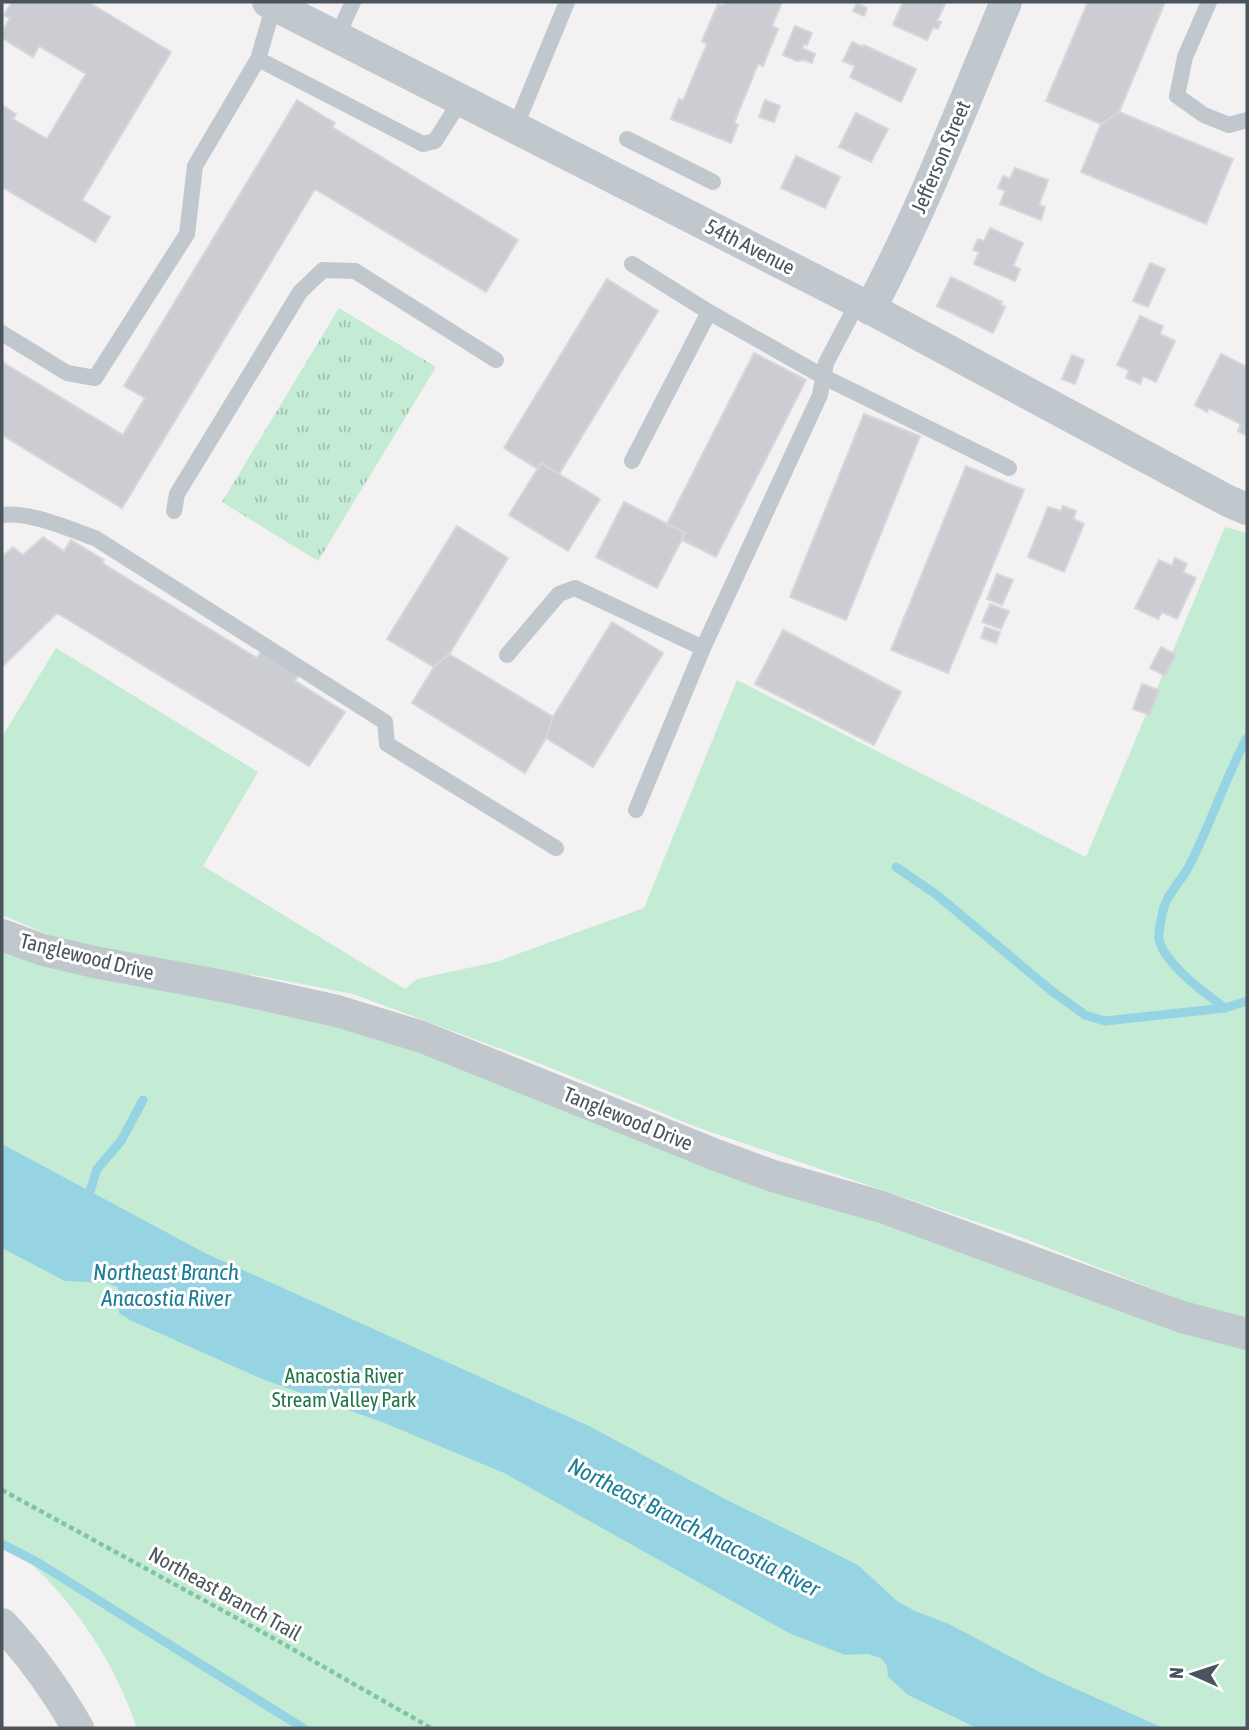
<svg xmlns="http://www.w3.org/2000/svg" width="1249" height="1730" viewBox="0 0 1249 1730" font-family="'Asap Condensed',sans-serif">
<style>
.grass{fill:url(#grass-tufts)}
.park{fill:#c4ebd3}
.water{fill:#96d4e3}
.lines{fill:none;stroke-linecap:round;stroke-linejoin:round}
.stream{stroke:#96d4e3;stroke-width:9}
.building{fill:#cbcdd2;stroke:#d5d7db;stroke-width:2}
.path{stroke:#80c5a2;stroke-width:4.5;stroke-dasharray:5 3.5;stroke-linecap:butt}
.service{stroke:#c0c8cd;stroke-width:16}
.minor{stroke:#c0c8cd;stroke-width:32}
.labels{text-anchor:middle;stroke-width:6;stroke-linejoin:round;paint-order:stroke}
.street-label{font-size:21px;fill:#4a545c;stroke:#fff}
.park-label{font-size:21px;fill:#22764b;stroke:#fff}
.water-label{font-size:23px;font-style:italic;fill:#1b7d96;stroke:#fff}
</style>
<defs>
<pattern id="grass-tufts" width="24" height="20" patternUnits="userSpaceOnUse" patternTransform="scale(1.75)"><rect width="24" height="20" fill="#c4ebd3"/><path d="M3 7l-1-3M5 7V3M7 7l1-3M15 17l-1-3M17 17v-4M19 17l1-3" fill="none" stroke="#a1c1ae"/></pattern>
</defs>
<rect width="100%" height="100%" fill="#f3f1f1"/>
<path class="grass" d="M 339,308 L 436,367 L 318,561 L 222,502 Z"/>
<path class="park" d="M 1225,527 L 1247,533 L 1247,1318 L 1207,1310 L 1018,1236 L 699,1128 L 531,1060 L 353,994 L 260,976 L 126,957 L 64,941 L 2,915 L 2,737 L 56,648 L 258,772 L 203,866 L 405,989 L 417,979 L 496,962 L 644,908 L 737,680 L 1086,857 Z
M 2,943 L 263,1006 L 395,1042 L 736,1172 L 1198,1335 L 1247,1349 L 1247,1728 L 137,1728 C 114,1659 63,1582 2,1541 Z"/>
<path class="water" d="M 2,1144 L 205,1253 L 589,1426 L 725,1499 L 858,1565 L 897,1601 L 915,1611 L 949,1624 L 1045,1675 L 1163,1728 L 977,1728 L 908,1695 L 888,1677 L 887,1666 L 881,1658 L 868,1654 L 845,1655 L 789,1633 L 504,1473 L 382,1422 L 262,1379 L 130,1320 L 119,1313 L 118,1287 L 106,1283 L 65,1281 L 2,1248 Z"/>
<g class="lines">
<path class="stream" d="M 896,867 L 937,895 L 1053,992 L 1085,1015 L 1105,1021 L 1225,1008 L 1247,1001
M 1225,1008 C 1206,994 1164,964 1159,939 C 1158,933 1163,907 1166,902 C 1171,891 1180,881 1187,870 C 1210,827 1224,780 1247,738
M 87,1201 L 97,1169 L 121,1141 L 143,1100
M 2,1544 L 37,1562 L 303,1728"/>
</g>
<path class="building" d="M 12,2 L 88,2 L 171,52 L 82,200 L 110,217 L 95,242 L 2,187 L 2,105 L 16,114 L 13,119 L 47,139 L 86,74 L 39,46 L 33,57 L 2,38 L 2,32 L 10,18 L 4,15 Z
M 724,2 L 782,2 L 772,26 L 778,29 L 763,66 L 758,64 L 734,123 L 738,125 L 731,143 L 671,119 L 679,99 L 683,101 L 707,44 L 702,41 L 718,4 L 723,6 Z
M 903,2 L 946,2 L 937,21 L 941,22 L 938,29 L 933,27 L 927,40 L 893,25 Z
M 1088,2 L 1165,2 L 1119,112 L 1101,124 L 1046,101 Z
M 857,3 L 867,8 L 864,16 L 853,11 Z
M 795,26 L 812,33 L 807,45 L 804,44 L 802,48 L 815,54 L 812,63 L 804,60 L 797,61 L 783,55 Z
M 852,42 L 863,47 L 864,45 L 916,69 L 901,102 L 850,77 L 855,66 L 843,61 Z
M 297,100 L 335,123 L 332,127 L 518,240 L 486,292 L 315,189 L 122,508 L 2,435 L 2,362 L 123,435 L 145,398 L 124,386 Z
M 765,100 L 780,106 L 774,122 L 759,117 Z
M 1119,112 L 1233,159 L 1206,224 L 1081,172 L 1101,124 Z
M 856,113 L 888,129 L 871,162 L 839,147 Z
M 796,156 L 840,177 L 825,208 L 781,188 Z
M 1015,168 L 1048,180 L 1039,205 L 1045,207 L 1041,220 L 1000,204 L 1005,191 L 998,188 L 1003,176 L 1010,179 Z
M 990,228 L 1023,243 L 1013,266 L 1020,269 L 1015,281 L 974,264 L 979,252 L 973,250 L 978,239 L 984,241 Z
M 1150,263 L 1165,269 L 1148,307 L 1133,301 Z
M 951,277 L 1002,302 L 1000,305 L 1005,307 L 993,333 L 937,306 Z
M 607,279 L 658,311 L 559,474 L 541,463 L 538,469 L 504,448 Z
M 1140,316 L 1163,326 L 1160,334 L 1175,341 L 1156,382 L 1143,376 L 1140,384 L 1126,378 L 1129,370 L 1117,365 Z
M 754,353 L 806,380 L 716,557 L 682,540 L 685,533 L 667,524 Z
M 1221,354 L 1247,367 L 1247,436 L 1238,431 L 1241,424 L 1209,408 L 1207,412 L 1195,405 Z
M 1072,355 L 1084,360 L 1075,384 L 1062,379 Z
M 864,414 L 920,436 L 846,620 L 790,597 Z
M 541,463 L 600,499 L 568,551 L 509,515 Z
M 966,466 L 1024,490 L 948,673 L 891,650 Z
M 624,502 L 685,533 L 657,588 L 596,557 Z
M 1063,506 L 1076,511 L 1073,519 L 1084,524 L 1064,572 L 1028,557 L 1048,507 L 1061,511 Z
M 457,526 L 508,558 L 449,654 L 434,667 L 387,639 Z
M 43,537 L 64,551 L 71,540 L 104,560 L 102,563 L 257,658 L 263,648 L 301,671 L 295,681 L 345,712 L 309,766 L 57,613 L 2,667 L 2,557 L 13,547 L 23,555 Z
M 1175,558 L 1187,564 L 1183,572 L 1196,578 L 1177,619 L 1162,612 L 1158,619 L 1135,608 L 1159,560 L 1172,566 Z
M 997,574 L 1013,580 L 1002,605 L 987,599 Z
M 990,604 L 1009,611 L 1001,629 L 982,622 Z
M 612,622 L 663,653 L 593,767 L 546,738 L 553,717 Z
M 985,627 L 1000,632 L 996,643 L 981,638 Z
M 783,630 L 901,692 L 874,745 L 755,684 Z
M 1161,647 L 1176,655 L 1165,676 L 1150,668 Z
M 449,654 L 553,717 L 546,738 L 525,773 L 412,703 L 434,667 Z
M 1142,684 L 1159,690 L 1150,715 L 1133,709 Z"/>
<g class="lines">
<path class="path" d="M 2,1490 L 273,1638 L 431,1728"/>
<path class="service" d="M 1209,2 L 1185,57 L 1177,96 L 1204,115 L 1229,125 L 1247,120
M 337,37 L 353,2
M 258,59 L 423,144 L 435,141 L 461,100
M 515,128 L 567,2
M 627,139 L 713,182
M 632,264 L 709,312 L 824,377 L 1009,468
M 2,333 L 67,373 L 95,378 L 187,234 L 195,166 L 258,59 L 274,5
M 632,461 L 709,312
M 174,511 L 177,494 L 300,292 L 323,270 L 355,271 L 496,360
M 2,515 C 29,511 69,529 95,538 L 385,722 L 387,744 L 556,848
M 507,655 L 559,594 L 575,588 L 703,648
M 636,810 L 703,648 L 820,395 L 826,363 L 858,302"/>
<path class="minor" d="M 268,2 L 858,302 L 1228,501 L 1247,509
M 870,309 C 923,209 963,105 1006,2
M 2,935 L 43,950 L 94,962 L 228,987 L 337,1011 L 422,1037 L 716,1155 L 773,1176 L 882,1207 L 1182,1317 L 1247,1334
M 2,1624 C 32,1656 56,1690 78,1728"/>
</g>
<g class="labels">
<g class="street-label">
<text transform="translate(941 157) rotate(-67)" y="7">Jefferson Street</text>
<text transform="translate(750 247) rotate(27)" y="7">54th Avenue</text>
<text transform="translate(87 957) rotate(14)" y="7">Tanglewood Drive</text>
<text transform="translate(628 1119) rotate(22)" y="7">Tanglewood Drive</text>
<text transform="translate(225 1594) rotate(29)" y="7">Northeast Branch Trail</text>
</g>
<g class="park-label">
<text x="344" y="1383">Anacostia River<tspan x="344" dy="24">Stream Valley Park</tspan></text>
</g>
<g class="water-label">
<text x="166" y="1280">Northeast Branch<tspan x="166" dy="26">Anacostia River</tspan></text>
<text transform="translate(694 1527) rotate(27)" y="8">Northeast Branch Anacostia River</text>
</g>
</g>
<rect width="1249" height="1730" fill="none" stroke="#4a545c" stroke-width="7"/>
<g transform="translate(1193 1674) rotate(273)" stroke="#ffffff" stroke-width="5" paint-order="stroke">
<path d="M0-5L12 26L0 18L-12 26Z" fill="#4a545c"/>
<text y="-10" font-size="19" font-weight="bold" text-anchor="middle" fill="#4a545c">N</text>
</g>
</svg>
